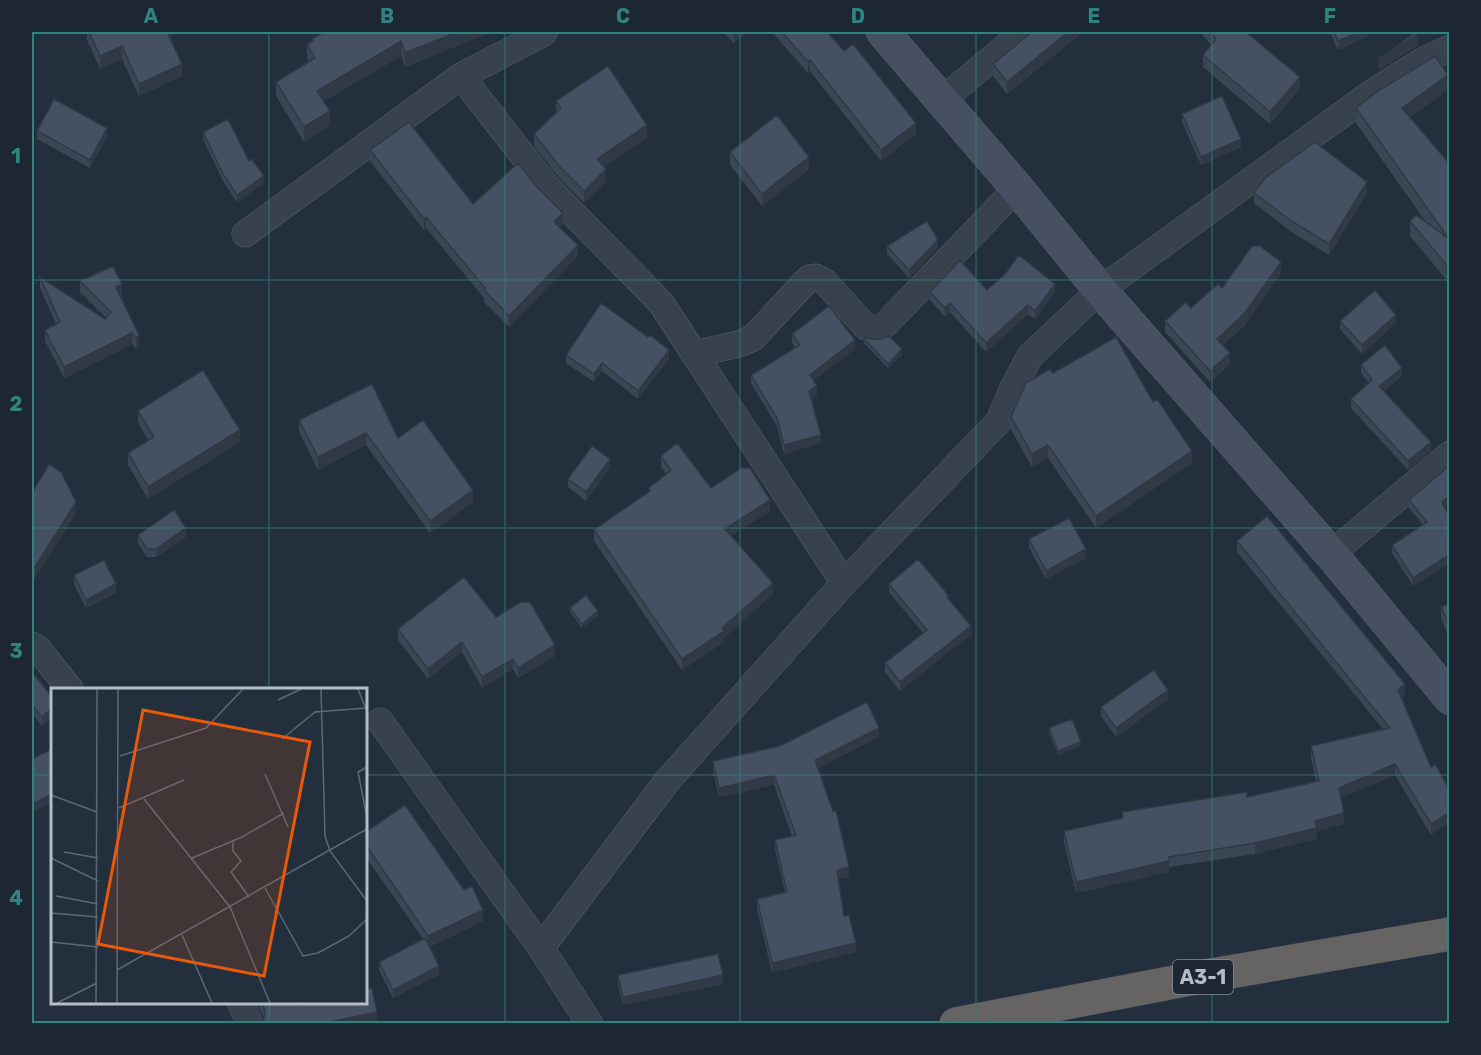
<svg xmlns="http://www.w3.org/2000/svg" width="1481" height="1055" viewBox="0 0 1481 1055" font-family="Rubik,sans-serif">
<style>
.lines{fill:none;stroke-linecap:round;stroke-linejoin:round}
.minor-casing{stroke:#565f6c;stroke-width:27}
.secondary-casing{stroke:#565f6c;stroke-width:34}
.trunk-casing{stroke:#434c59;stroke-width:34}
.minor{stroke:#38414e;stroke-width:26}
.secondary{stroke:#465061;stroke-width:33}
.trunk{stroke:#656462;stroke-width:33}
.wall{fill:#3b4654}
.shaded-wall{fill:#303945}
.building{fill:#455162;stroke:#303945;stroke-width:1.5}
.grid{fill:none;stroke:#308480;stroke-width:1.5;stroke-opacity:0.55}
.labels{text-anchor:middle;stroke-width:5;stroke-linejoin:round;paint-order:stroke}
.shield{fill:#1d2633;stroke:#878f9c;stroke-width:1.5}
.shield-label{font-size:20px;font-weight:bold;fill:#b4bcc9}
.inset-road{fill:none;stroke:#5e6776;stroke-width:1.5}
.view{fill:#e8590c;fill-opacity:0.15;stroke:#e8590c;stroke-width:3}
.inset-edge{fill:none;stroke:#b4bcc9;stroke-width:3}
.neatline{fill:none;stroke:#308480;stroke-width:2}
.grid-label{font-size:20px;text-anchor:middle;font-weight:bold;fill:#308480}
</style>
<rect width="100%" height="100%" fill="#242f3e"/>
<g class="lines">
<defs>
<path id="minor" d="M 461,76 L 549,189 L 661,303 L 844,583
M 942,100 L 1023,32
M 245,234 L 461,76 L 544,33
M 694,354 L 739,344 L 753,338 L 809,278 L 816,277 L 825,282 L 866,327 L 876,329 L 885,325 L 1017,188
M 1331,554 L 1450,454
M 32,645 L 39,650 L 70,689
M 380,721 L 541,948 L 590,1024
M 541,948 L 668,780 L 844,583 L 999,421 L 1013,388 L 1030,356 L 1100,290 L 1370,94 L 1424,60 L 1450,48
M 240,1002 L 250,1024"/>
<path id="secondary" d="M 883,32 L 1017,188 L 1100,290 L 1331,554 L 1450,698"/>
<path id="trunk" d="M 956,1024 L 1206,976 L 1450,934"/>
</defs>
<use href="#minor" class="minor-casing"/>
<use href="#secondary" class="secondary-casing"/>
<use href="#trunk" class="trunk-casing"/>
<use href="#minor" class="minor"/>
<use href="#secondary" class="secondary"/>
<use href="#trunk" class="trunk"/>
</g>
<path class="wall" d="M 87,32 L 176,32 L 176,34 L 169,37 L 182,76 L 139,96 L 122,59 L 100,69 L 87,40 Z
M 324,32 L 491,32 L 405,67 L 401,56 L 324,101 L 330,125 L 304,142 L 276,96 L 276,82 L 309,61 L 307,58 L 307,44 L 312,42 L 312,39 Z
M 723,32 L 746,32 L 734,43 Z
M 772,32 L 827,32 L 916,134 L 881,161 L 810,71 L 808,73 Z
M 1082,32 L 1082,33 L 1007,94 L 993,76 L 993,64 Z
M 1200,32 L 1246,32 L 1300,89 L 1270,124 L 1203,67 L 1203,55 L 1211,45 Z
M 1330,32 L 1367,32 L 1367,36 L 1338,50 Z
M 1448,90 L 1410,117 L 1447,161 L 1449,158 L 1449,283 L 1410,236 L 1410,221 L 1426,222 L 1356,123 L 1356,108 Z
M 556,101 L 647,138 L 604,166 L 606,181 L 584,203 L 560,179 L 534,146 L 534,134 L 556,113 Z
M 1182,114 L 1241,147 L 1201,165 L 1182,122 Z
M 37,131 L 107,136 L 90,168 L 37,139 Z
M 203,132 L 249,161 L 264,183 L 237,202 L 223,181 L 203,139 Z
M 370,150 L 473,204 L 563,224 L 560,227 L 578,256 L 509,327 L 484,302 L 484,298 L 426,228 L 424,230 L 370,161 Z
M 730,152 L 809,169 L 762,206 L 730,165 Z
M 1254,193 L 1367,193 L 1329,255 L 1290,231 L 1254,203 Z
M 887,246 L 938,248 L 909,278 L 887,254 Z
M 1281,273 L 1244,326 L 1223,345 L 1230,364 L 1210,382 L 1165,332 L 1165,321 L 1191,308 L 1222,288 Z
M 40,277 L 105,319 L 106,318 L 80,292 L 80,281 L 122,295 L 120,296 L 139,335 L 139,347 L 136,349 L 132,344 L 64,378 L 45,341 L 45,330 L 56,324 L 40,288 Z
M 987,290 L 1055,292 L 1035,319 L 1028,314 L 986,352 L 950,312 L 945,317 L 930,300 L 930,292 Z
M 1340,321 L 1396,323 L 1362,354 L 1340,329 Z
M 792,334 L 855,349 L 813,380 L 817,395 L 811,398 L 821,443 L 784,454 L 777,426 L 751,383 L 751,375 L 795,348 L 792,343 Z
M 864,339 L 881,339 L 902,354 L 888,368 L 864,343 Z
M 566,355 L 669,359 L 638,399 L 602,371 L 594,382 L 566,363 Z
M 1361,365 L 1402,376 L 1384,391 L 1431,451 L 1408,470 L 1351,408 L 1351,399 L 1369,383 L 1361,373 Z
M 1053,373 L 1153,402 L 1192,463 L 1096,528 L 1048,458 L 1032,467 L 1011,430 L 1011,417 Z
M 138,411 L 240,442 L 148,499 L 128,465 L 128,453 L 148,440 L 138,423 Z
M 299,420 L 398,438 L 473,502 L 430,533 L 366,445 L 318,470 L 299,432 Z
M 661,456 L 711,488 L 770,511 L 731,536 L 773,594 L 724,638 L 724,642 L 682,670 L 594,541 L 594,530 L 649,492 L 649,488 L 666,474 L 661,467 Z
M 610,468 L 586,501 L 568,487 L 568,479 Z
M 32,493 L 76,513 L 35,578 L 32,575 Z
M 1409,500 L 1449,504 L 1445,508 L 1413,586 L 1392,553 L 1392,545 L 1423,525 L 1409,508 Z
M 138,535 L 186,537 L 156,557 L 147,557 L 138,544 Z
M 1029,539 L 1086,558 L 1046,579 L 1029,548 Z
M 1237,541 L 1405,695 L 1402,698 L 1431,767 L 1435,764 L 1431,835 L 1395,775 L 1341,798 L 1344,824 L 1317,831 L 1317,839 L 1255,854 L 1169,867 L 1169,872 L 1076,893 L 1064,842 L 1064,831 L 1122,819 L 1122,812 L 1247,797 L 1316,781 L 1311,757 L 1311,746 L 1383,729 L 1237,552 Z
M 74,575 L 116,593 L 86,608 L 74,584 Z
M 889,584 L 949,599 L 971,634 L 900,691 L 885,672 L 885,663 L 923,633 L 889,592 Z
M 1449,603 L 1449,637 L 1441,619 L 1441,607 Z
M 570,608 L 598,616 L 582,628 L 570,612 Z
M 496,617 L 555,656 L 518,678 L 513,669 L 482,688 L 462,652 L 428,679 L 398,640 L 398,629 Z
M 32,672 L 52,697 L 52,717 L 42,726 L 32,713 Z
M 1168,699 L 1116,737 L 1101,716 L 1101,707 Z
M 1049,728 L 1081,746 L 1058,755 L 1049,733 Z
M 879,737 L 817,768 L 849,877 L 838,879 L 844,916 L 856,952 L 772,973 L 757,909 L 757,899 L 785,892 L 775,849 L 775,840 L 792,836 L 774,785 L 719,797 L 713,771 L 713,761 Z
M 366,832 L 483,921 L 429,947 L 439,975 L 393,998 L 379,970 L 379,962 L 423,939 L 366,857 Z
M 618,975 L 723,984 L 623,1005 L 618,984 Z
M 256,1002 L 299,1002 L 300,1005 L 377,1023 L 263,1023 L 264,1018 Z"/>
<path class="shaded-wall" d="M 165,32 L 176,32 L 176,34 L 165,39 Z
M 457,32 L 491,32 L 405,67 L 405,53 Z
M 734,32 L 746,32 L 734,43 Z
M 1068,32 L 1082,32 L 1082,33 L 1007,94 L 1007,82 Z
M 1359,32 L 1367,32 L 1367,36 L 1338,50 L 1338,41 Z
M 1418,34 L 1418,46 L 1378,71 L 1378,59 Z
M 401,41 L 401,56 L 317,105 L 317,91 Z
M 122,46 L 122,59 L 100,69 L 100,56 Z
M 810,60 L 810,71 L 808,73 L 808,62 Z
M 182,64 L 182,76 L 139,96 L 139,84 Z
M 1448,75 L 1448,90 L 1402,123 L 1402,108 Z
M 1300,77 L 1300,89 L 1270,124 L 1270,112 Z
M 330,111 L 330,125 L 304,142 L 304,127 Z
M 916,123 L 916,134 L 881,161 L 881,150 Z
M 647,125 L 647,138 L 597,171 L 597,159 Z
M 107,128 L 107,136 L 90,168 L 90,160 Z
M 1241,139 L 1241,147 L 1201,165 L 1201,157 Z
M 809,157 L 809,169 L 762,206 L 762,194 Z
M 606,169 L 606,181 L 584,203 L 584,191 Z
M 264,176 L 264,183 L 237,202 L 237,195 Z
M 1367,182 L 1367,193 L 1329,255 L 1329,244 Z
M 563,213 L 563,224 L 554,233 L 554,222 Z
M 426,217 L 426,228 L 424,230 L 424,219 Z
M 938,240 L 938,248 L 909,278 L 909,270 Z
M 578,245 L 578,256 L 509,327 L 509,316 Z
M 1281,262 L 1281,273 L 1244,326 L 1217,350 L 1217,339 Z
M 122,284 L 122,295 L 116,298 L 116,287 Z
M 1055,284 L 1055,292 L 1035,319 L 1035,311 Z
M 950,303 L 950,312 L 945,317 L 945,308 Z
M 1028,305 L 1028,314 L 986,352 L 986,343 Z
M 1396,315 L 1396,323 L 1362,354 L 1362,345 Z
M 132,333 L 132,344 L 64,378 L 64,367 Z
M 139,335 L 139,347 L 136,349 L 136,338 Z
M 855,340 L 855,349 L 810,383 L 810,375 Z
M 902,349 L 902,354 L 888,368 L 888,364 Z
M 669,350 L 669,359 L 638,399 L 638,391 Z
M 1230,353 L 1230,364 L 1210,382 L 1210,371 Z
M 602,363 L 602,371 L 594,382 L 594,374 Z
M 1402,368 L 1402,376 L 1379,394 L 1379,386 Z
M 817,386 L 817,395 L 809,400 L 809,391 Z
M 240,430 L 240,442 L 148,499 L 148,487 Z
M 366,433 L 366,445 L 318,470 L 318,457 Z
M 821,435 L 821,443 L 784,454 L 784,445 Z
M 1431,442 L 1431,451 L 1408,470 L 1408,461 Z
M 1048,445 L 1048,458 L 1032,467 L 1032,454 Z
M 1192,451 L 1192,463 L 1096,528 L 1096,516 Z
M 610,459 L 610,468 L 586,501 L 586,492 Z
M 473,490 L 473,502 L 430,533 L 430,521 Z
M 1449,496 L 1449,504 L 1442,511 L 1442,502 Z
M 770,500 L 770,511 L 725,540 L 725,529 Z
M 76,502 L 76,513 L 35,578 L 35,567 Z
M 186,528 L 186,537 L 156,557 L 156,549 Z
M 1086,549 L 1086,558 L 1046,579 L 1046,571 Z
M 1449,555 L 1449,564 L 1413,586 L 1413,578 Z
M 773,583 L 773,594 L 724,638 L 724,642 L 682,670 L 682,659 L 722,628 Z
M 116,584 L 116,593 L 86,608 L 86,600 Z
M 598,611 L 598,616 L 582,628 L 582,624 Z
M 971,626 L 971,634 L 900,691 L 900,682 Z
M 462,642 L 462,652 L 428,679 L 428,669 Z
M 555,645 L 555,656 L 518,678 L 518,668 Z
M 513,659 L 513,669 L 482,688 L 482,677 Z
M 1405,684 L 1405,695 L 1398,701 L 1398,690 Z
M 1168,690 L 1168,699 L 1116,737 L 1116,728 Z
M 52,708 L 52,717 L 42,726 L 42,717 Z
M 879,728 L 879,737 L 815,770 L 815,760 Z
M 1081,742 L 1081,746 L 1058,755 L 1058,751 Z
M 1395,764 L 1395,775 L 1339,799 L 1339,788 Z
M 774,775 L 774,785 L 719,797 L 719,788 Z
M 52,794 L 52,803 L 32,812 L 32,804 Z
M 1344,813 L 1344,824 L 1317,831 L 1317,839 L 1255,854 L 1255,843 L 1315,821 Z
M 1449,813 L 1449,823 L 1431,835 L 1431,824 Z
M 1169,861 L 1169,872 L 1076,893 L 1076,882 Z
M 849,867 L 849,877 L 837,879 L 837,870 Z
M 483,910 L 483,921 L 428,947 L 428,936 Z
M 856,943 L 856,952 L 772,973 L 772,963 Z
M 439,966 L 439,975 L 393,998 L 393,990 Z
M 723,975 L 723,984 L 623,1005 L 623,997 Z
M 377,1012 L 377,1023 L 324,1023 Z"/>
<path class="building" d="M 89,32 L 167,32 L 182,64 L 139,84 L 122,46 L 100,56 Z
M 324,32 L 457,32 L 405,53 L 401,41 L 317,91 L 330,111 L 304,127 L 276,82 L 315,58 L 307,44 L 313,41 L 312,39 Z
M 782,32 L 827,32 L 844,51 L 853,44 L 916,123 L 881,150 L 810,60 L 808,62 Z
M 1032,32 L 1068,32 L 1007,82 L 993,64 Z
M 1210,32 L 1246,32 L 1300,77 L 1270,112 L 1203,55 L 1216,39 Z
M 1334,32 L 1359,32 L 1338,41 Z
M 1416,32 L 1418,34 L 1378,59 Z
M 1435,56 L 1448,75 L 1402,108 L 1447,161 L 1449,158 L 1449,268 L 1410,221 L 1416,215 L 1449,239 L 1356,108 L 1378,91 Z
M 608,66 L 647,125 L 597,159 L 606,169 L 584,191 L 560,167 L 534,134 L 561,108 L 556,101 Z
M 1222,96 L 1241,139 L 1201,157 L 1182,114 Z
M 54,99 L 107,128 L 90,160 L 37,131 Z
M 777,115 L 809,157 L 762,194 L 730,152 Z
M 228,119 L 249,161 L 252,159 L 264,176 L 237,195 L 223,174 L 203,132 Z
M 409,122 L 473,204 L 518,163 L 538,188 L 563,213 L 554,222 L 578,245 L 509,316 L 484,290 L 486,289 L 426,217 L 424,219 L 370,150 Z
M 1315,142 L 1367,182 L 1329,244 L 1290,220 L 1254,193 L 1265,178 Z
M 927,221 L 938,240 L 909,270 L 887,246 Z
M 1252,246 L 1260,246 L 1281,262 L 1244,314 L 1217,339 L 1230,353 L 1210,371 L 1165,321 L 1186,302 L 1191,308 L 1218,284 L 1222,288 Z
M 1019,255 L 1055,284 L 1035,311 L 1028,305 L 986,343 L 950,303 L 945,308 L 930,292 L 960,260 L 987,290 L 1005,274 Z
M 113,266 L 122,284 L 116,287 L 139,335 L 136,338 L 132,333 L 64,367 L 45,330 L 60,322 L 40,277 L 105,319 L 111,312 L 80,281 Z
M 1375,290 L 1396,315 L 1362,345 L 1340,321 Z
M 601,303 L 648,337 L 650,335 L 669,350 L 638,391 L 602,363 L 594,374 L 566,355 Z
M 829,306 L 855,340 L 810,375 L 817,386 L 809,391 L 821,435 L 784,445 L 777,418 L 751,375 L 800,345 L 792,334 Z
M 889,336 L 902,349 L 888,364 L 864,339 L 865,338 L 873,339 L 881,339 Z
M 1116,337 L 1153,402 L 1157,399 L 1192,451 L 1096,516 L 1048,445 L 1032,454 L 1011,417 L 1026,383 L 1050,369 L 1053,373 Z
M 1385,345 L 1402,368 L 1379,386 L 1431,442 L 1408,461 L 1351,399 L 1372,380 L 1361,365 Z
M 203,370 L 240,430 L 148,487 L 128,453 L 154,437 L 138,411 Z
M 372,384 L 398,438 L 423,420 L 473,490 L 430,521 L 366,433 L 318,457 L 299,420 Z
M 677,443 L 711,488 L 741,468 L 750,468 L 770,500 L 725,529 L 773,583 L 722,628 L 724,631 L 682,659 L 594,530 L 650,491 L 649,488 L 671,470 L 661,456 Z
M 592,446 L 610,459 L 586,492 L 568,479 Z
M 49,464 L 61,472 L 76,502 L 35,567 L 32,565 L 32,493 Z
M 1449,466 L 1449,496 L 1442,502 L 1449,515 L 1449,555 L 1413,578 L 1392,545 L 1427,522 L 1409,500 Z
M 174,510 L 186,528 L 156,549 L 147,549 L 138,535 Z
M 1267,516 L 1405,684 L 1398,690 L 1431,767 L 1435,764 L 1449,789 L 1449,813 L 1431,824 L 1395,764 L 1339,788 L 1344,813 L 1315,821 L 1317,828 L 1255,843 L 1169,857 L 1169,861 L 1076,882 L 1064,831 L 1123,818 L 1122,812 L 1247,792 L 1247,797 L 1319,781 L 1311,746 L 1390,728 L 1237,541 Z
M 1069,518 L 1086,549 L 1046,571 L 1029,539 Z
M 918,559 L 949,596 L 947,597 L 971,626 L 900,682 L 885,663 L 927,630 L 889,584 Z
M 104,560 L 116,584 L 86,600 L 74,575 Z
M 464,577 L 496,617 L 521,602 L 530,602 L 555,645 L 518,668 L 513,659 L 482,677 L 462,642 L 428,669 L 398,629 Z
M 586,595 L 598,611 L 582,624 L 570,608 Z
M 1449,603 L 1449,624 L 1441,607 Z
M 1154,670 L 1168,690 L 1116,728 L 1101,707 Z
M 32,672 L 52,697 L 52,708 L 42,717 L 32,705 Z
M 867,702 L 879,728 L 815,760 L 833,811 L 836,810 L 849,867 L 837,870 L 844,916 L 849,915 L 856,943 L 772,963 L 757,899 L 787,892 L 775,840 L 796,835 L 774,775 L 719,788 L 713,761 L 780,746 Z
M 1072,719 L 1081,742 L 1058,751 L 1049,728 Z
M 52,749 L 52,794 L 32,804 L 32,759 Z
M 405,805 L 464,890 L 472,886 L 483,910 L 428,936 L 366,845 L 366,832 Z
M 425,938 L 439,966 L 393,990 L 379,962 Z
M 718,954 L 723,975 L 623,997 L 618,975 Z
M 372,988 L 377,1012 L 324,1023 L 264,1023 L 263,1021 L 265,1014 L 264,1007 L 262,1002 L 299,1002 L 300,1005 L 310,1002 L 366,1002 L 366,989 Z"/>
<path class="grid" d="M 269,32 L 269,689M 505,32 L 505,1024M 740,32 L 740,1024M 976,32 L 976,1024M 1212,32 L 1212,1024M 32,280 L 1450,280M 32,528 L 1450,528M 32,775 L 52,775M 366,775 L 1450,775M 269,1002 L 269,1024"/>
<g class="labels">
<rect class="shield" x="1173" y="960" width="60" height="34" rx="4.5"/>
<g class="shield-label">
<text x="1203" y="984">A3-1</text>
</g>
</g>
<g transform="translate(51 688)">
<rect width="316" height="316" fill="#242f3e"/>
<path class="inset-road" d="M 270,1 L 274,148 L 279,163 L 316,213M 307,1 L 315,21M 227,12 L 250,1M 231,51 L 264,24 L 316,20M 69,68 L 155,40 L 192,1M 316,79 L 307,84 L 316,130M 214,86 L 237,139M 0,107 L 46,124M 93,111 L 179,219 L 219,315M 68,120 L 133,92M 182,153 L 182,163 L 190,173 L 180,184 L 198,209M 13,164 L 47,170M 0,170 L 47,193M 141,170 L 191,149 L 233,125M 214,200 L 252,268 L 267,265 L 298,248 L 316,231M 5,208 L 47,216M 0,225 L 47,229M 131,247 L 161,315M 0,254 L 47,259M 66,282 L 316,141M 6,315 L 46,295M 45,315 L 46,1M 66,315 L 67,1"/>
<path class="view" d="M 92,22 L 259,54 L 213,288 L 47,256 Z"/>
<rect width="316" height="316" class="inset-edge"/>
</g>
<rect width="1481" height="1055" fill="none" stroke="#1d2633" stroke-width="66"/>
<rect x="33" y="33" width="1415" height="989" class="neatline"/>
<g class="grid-label">
<text x="151" y="23">A</text>
<text x="387" y="23">B</text>
<text x="623" y="23">C</text>
<text x="858" y="23">D</text>
<text x="1094" y="23">E</text>
<text x="1330" y="23">F</text>
<text x="16" y="163">1</text>
<text x="16" y="411">2</text>
<text x="16" y="658">3</text>
<text x="16" y="905">4</text>
</g>
</svg>
